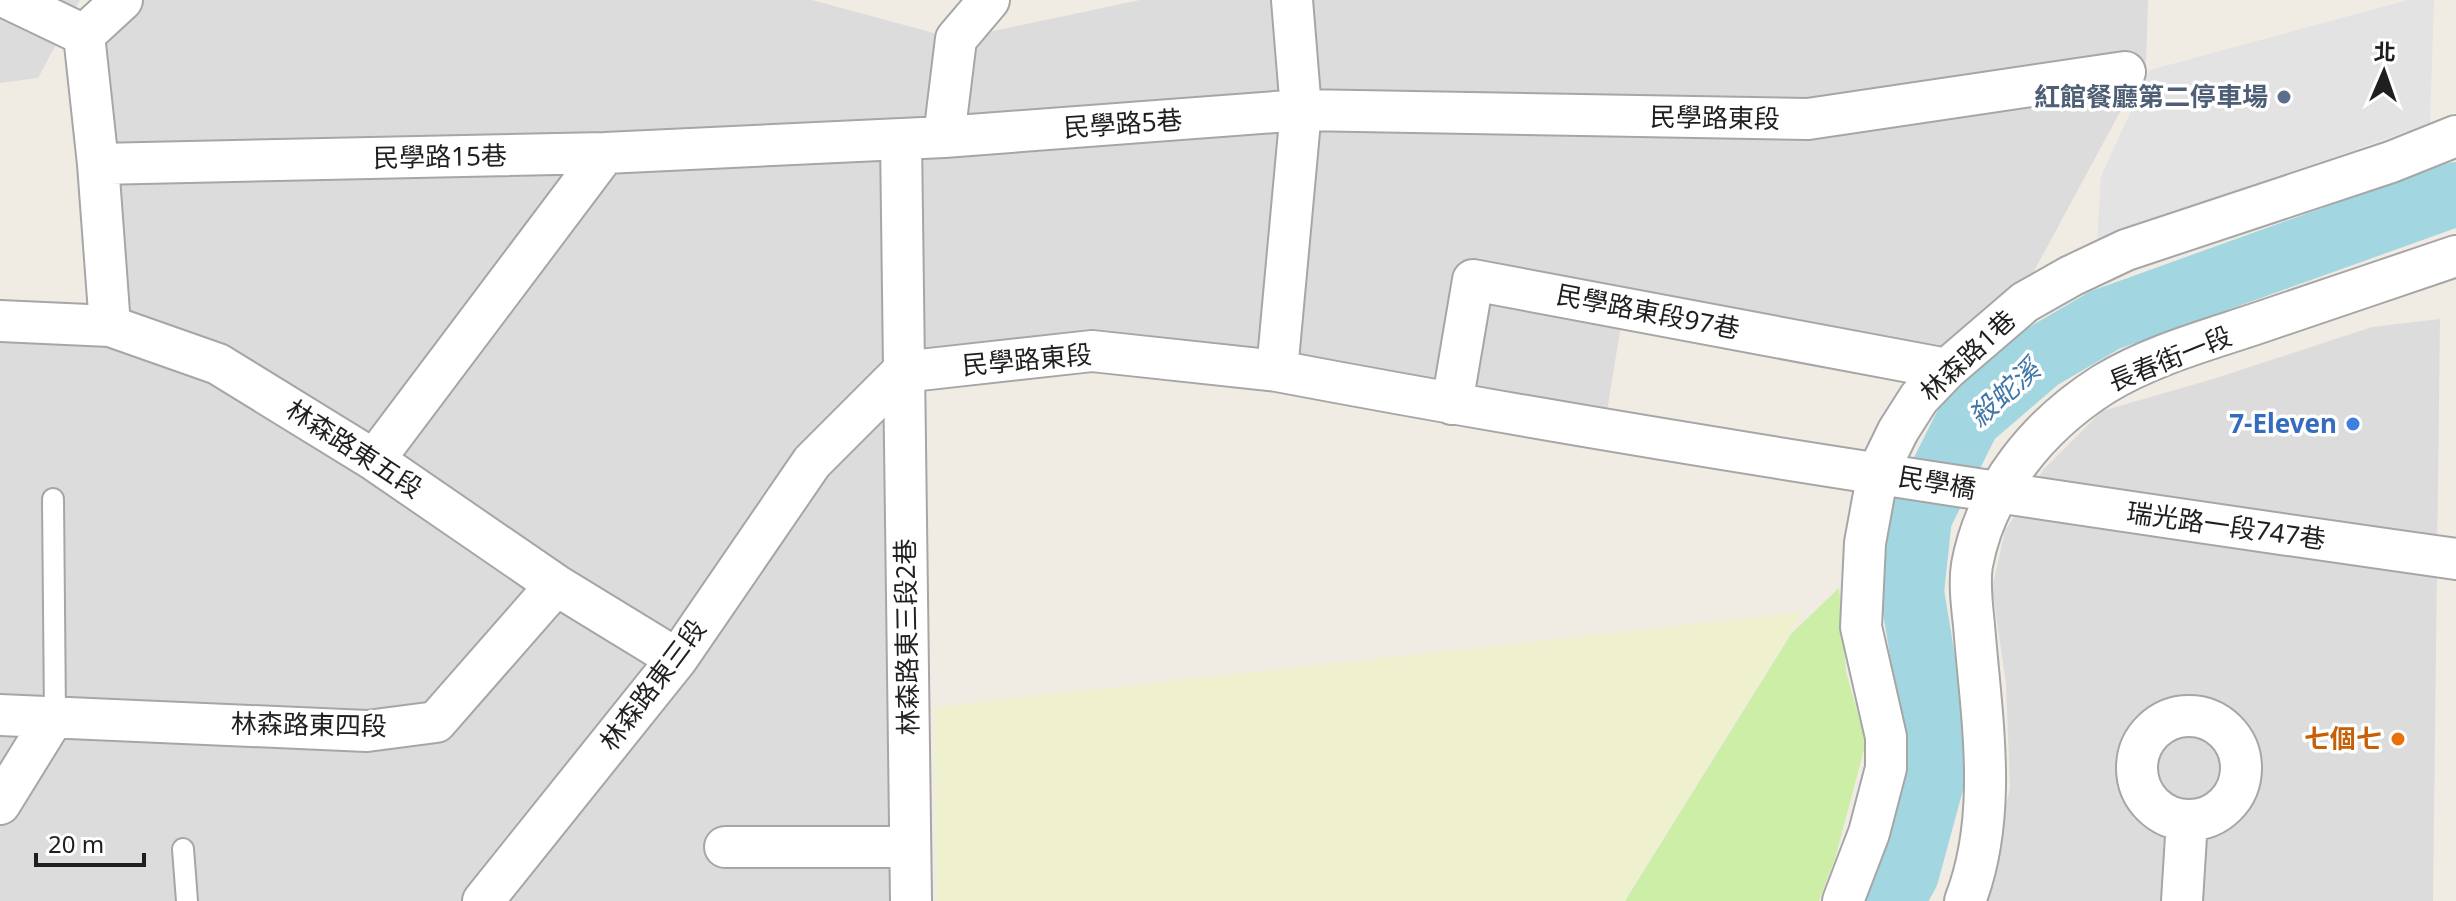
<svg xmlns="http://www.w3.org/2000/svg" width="2456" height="901" viewBox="0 0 2456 901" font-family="'Noto Sans','Noto Sans TC',sans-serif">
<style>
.residential{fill:#dddcdc}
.farmland{fill:#eff1ce}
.grass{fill:#cdeea7}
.parking{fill:#e3e3e3}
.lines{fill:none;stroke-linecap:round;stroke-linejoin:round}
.river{stroke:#a2d6e1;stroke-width:64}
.lane-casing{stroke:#a6a6a6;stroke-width:24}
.street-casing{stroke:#a6a6a6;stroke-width:44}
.lane{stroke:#fff;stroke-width:20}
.street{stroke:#fff;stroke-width:40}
.service-dot{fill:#5c6f8a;stroke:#fff;stroke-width:3}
.shop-dot{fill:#3f7fe0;stroke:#fff;stroke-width:3}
.food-dot{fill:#e8710a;stroke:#fff;stroke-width:3}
.labels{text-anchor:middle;stroke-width:7;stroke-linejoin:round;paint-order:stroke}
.service-label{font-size:26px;font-weight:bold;fill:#4e5e75;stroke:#fff;text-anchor:end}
.street-label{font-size:26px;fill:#1f1f1f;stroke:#fff}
.shop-label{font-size:26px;font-weight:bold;fill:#366cbe;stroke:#fff;text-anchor:end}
.food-label{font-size:26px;font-weight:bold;fill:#c56008;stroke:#fff;text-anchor:end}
.water-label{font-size:28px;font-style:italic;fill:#3f77a6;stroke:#fff}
</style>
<rect width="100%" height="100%" fill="#f0ece4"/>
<path class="residential" d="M 0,0 L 80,0 L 38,78 L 0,83 Z
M 117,0 L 812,0 L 956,39 L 1140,0 L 2148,0 L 2146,64 L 2033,273 L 1938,356 L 1624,307 L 1604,429 L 1092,351 L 902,372 L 911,901 L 0,901 L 0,329 L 110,326 L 84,35 Z
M 2440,319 L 2433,901 L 1984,901 L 2010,788 L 2006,684 L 1992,588 L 2005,531 L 2044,469 L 2102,411 L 2213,379 L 2372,327 Z"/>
<path class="farmland" d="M 1803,612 L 1624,901 L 937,901 L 934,707 Z"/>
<path class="grass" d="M 1839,588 L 1846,672 L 1866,742 L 1835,859 L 1819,901 L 1625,901 L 1791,634 Z"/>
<path class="parking" d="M 2408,0 L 2434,0 L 2430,123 L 2097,242 L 2101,176 L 2150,70 Z"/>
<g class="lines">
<path class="river" d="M 1892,901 L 1907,874 L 1939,756 L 1912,592 L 1920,517 L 1969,419 L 2040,358 L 2105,320 L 2456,194"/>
<defs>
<path id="lane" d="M 53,499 L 55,715
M 183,849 L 187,901"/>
<path id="street" d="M 11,0 L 84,35 L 98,164
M 84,35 L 122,0
M 944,137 L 956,39 L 989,0
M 901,139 L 911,901
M 0,321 L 110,326 L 218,364 L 374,460 L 556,585 L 677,659
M 110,326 L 98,164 L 605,153 L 944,137 L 1301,110 L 1808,119 L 2125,72
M 1277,371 C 1668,445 2062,503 2456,559
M 1452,404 L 1473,280 L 1947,369
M 374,460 L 605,153
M 0,715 L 367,731 L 436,722 L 556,585
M2137 768a52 52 0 1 1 104 0a52 52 0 1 1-104 0Z
M 0,804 L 55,715
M 725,847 L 910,847
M 483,901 L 677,659 L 812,462 L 902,372 L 1092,351 L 1277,371 L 1301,110 L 1292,0
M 1843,901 L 1869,833 L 1886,768 L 1886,737 L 1861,627 L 1865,543 L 1878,472 L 1898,431 L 1919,398 L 1947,369 L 2025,302 L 2071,276 L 2126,250 L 2391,162 L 2456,136
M 1965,901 C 1999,814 1981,715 1974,625 C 1972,607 1969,583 1972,565 C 1986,489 2039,425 2104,384 C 2153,354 2212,339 2267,320 C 2330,299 2393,277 2456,256
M 2182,901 L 2187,820"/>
</defs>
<use href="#lane" class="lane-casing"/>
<use href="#street" class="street-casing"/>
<use href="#lane" class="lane"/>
<use href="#street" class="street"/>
</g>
<circle class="service-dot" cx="2284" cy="97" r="8"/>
<circle class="shop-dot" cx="2353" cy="424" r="8"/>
<circle class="food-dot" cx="2398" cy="739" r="8"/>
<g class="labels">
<g class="service-label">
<text x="2268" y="106">紅館餐廳第二停車場</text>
</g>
<g class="street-label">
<text transform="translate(1715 118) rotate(1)" y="9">民學路東段</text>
<text transform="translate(1123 124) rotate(-4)" y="9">民學路5巷</text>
<text transform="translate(440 157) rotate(-1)" y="9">民學路15巷</text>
<text transform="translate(1648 312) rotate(11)" y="9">民學路東段97巷</text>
<text transform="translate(1968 356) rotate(-43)" y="9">林森路1巷</text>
<text transform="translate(2170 359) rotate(-22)" y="9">長春街一段</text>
<text transform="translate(1027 360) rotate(-5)" y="9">民學路東段</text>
<text transform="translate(354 449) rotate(33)" y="9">林森路東五段</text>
<text transform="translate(1937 483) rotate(10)" y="9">民學橋</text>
<text transform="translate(2226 526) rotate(8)" y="9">瑞光路一段747巷</text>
<text transform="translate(907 637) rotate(-91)" y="9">林森路東三段2巷</text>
<text transform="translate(653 685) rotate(-53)" y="9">林森路東三段</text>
<text transform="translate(309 725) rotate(1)" y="9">林森路東四段</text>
</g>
<g class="shop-label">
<text x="2337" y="433">7-Eleven</text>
</g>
<g class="food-label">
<text x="2382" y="748">七個七</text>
</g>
<g class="water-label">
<text transform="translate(2004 393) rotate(-42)" y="10">殺蛇溪</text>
</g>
</g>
<g transform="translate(2384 72) rotate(2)" stroke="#ffffff" stroke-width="6" paint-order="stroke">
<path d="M0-6L14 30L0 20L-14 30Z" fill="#1f1f1f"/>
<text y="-12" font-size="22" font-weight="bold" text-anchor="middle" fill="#1f1f1f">北</text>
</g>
<path d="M36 853v12h108v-12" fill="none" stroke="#1f1f1f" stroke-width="4"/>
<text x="48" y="853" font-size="24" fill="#1f1f1f" stroke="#ffffff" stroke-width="6" paint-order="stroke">20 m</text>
</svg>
